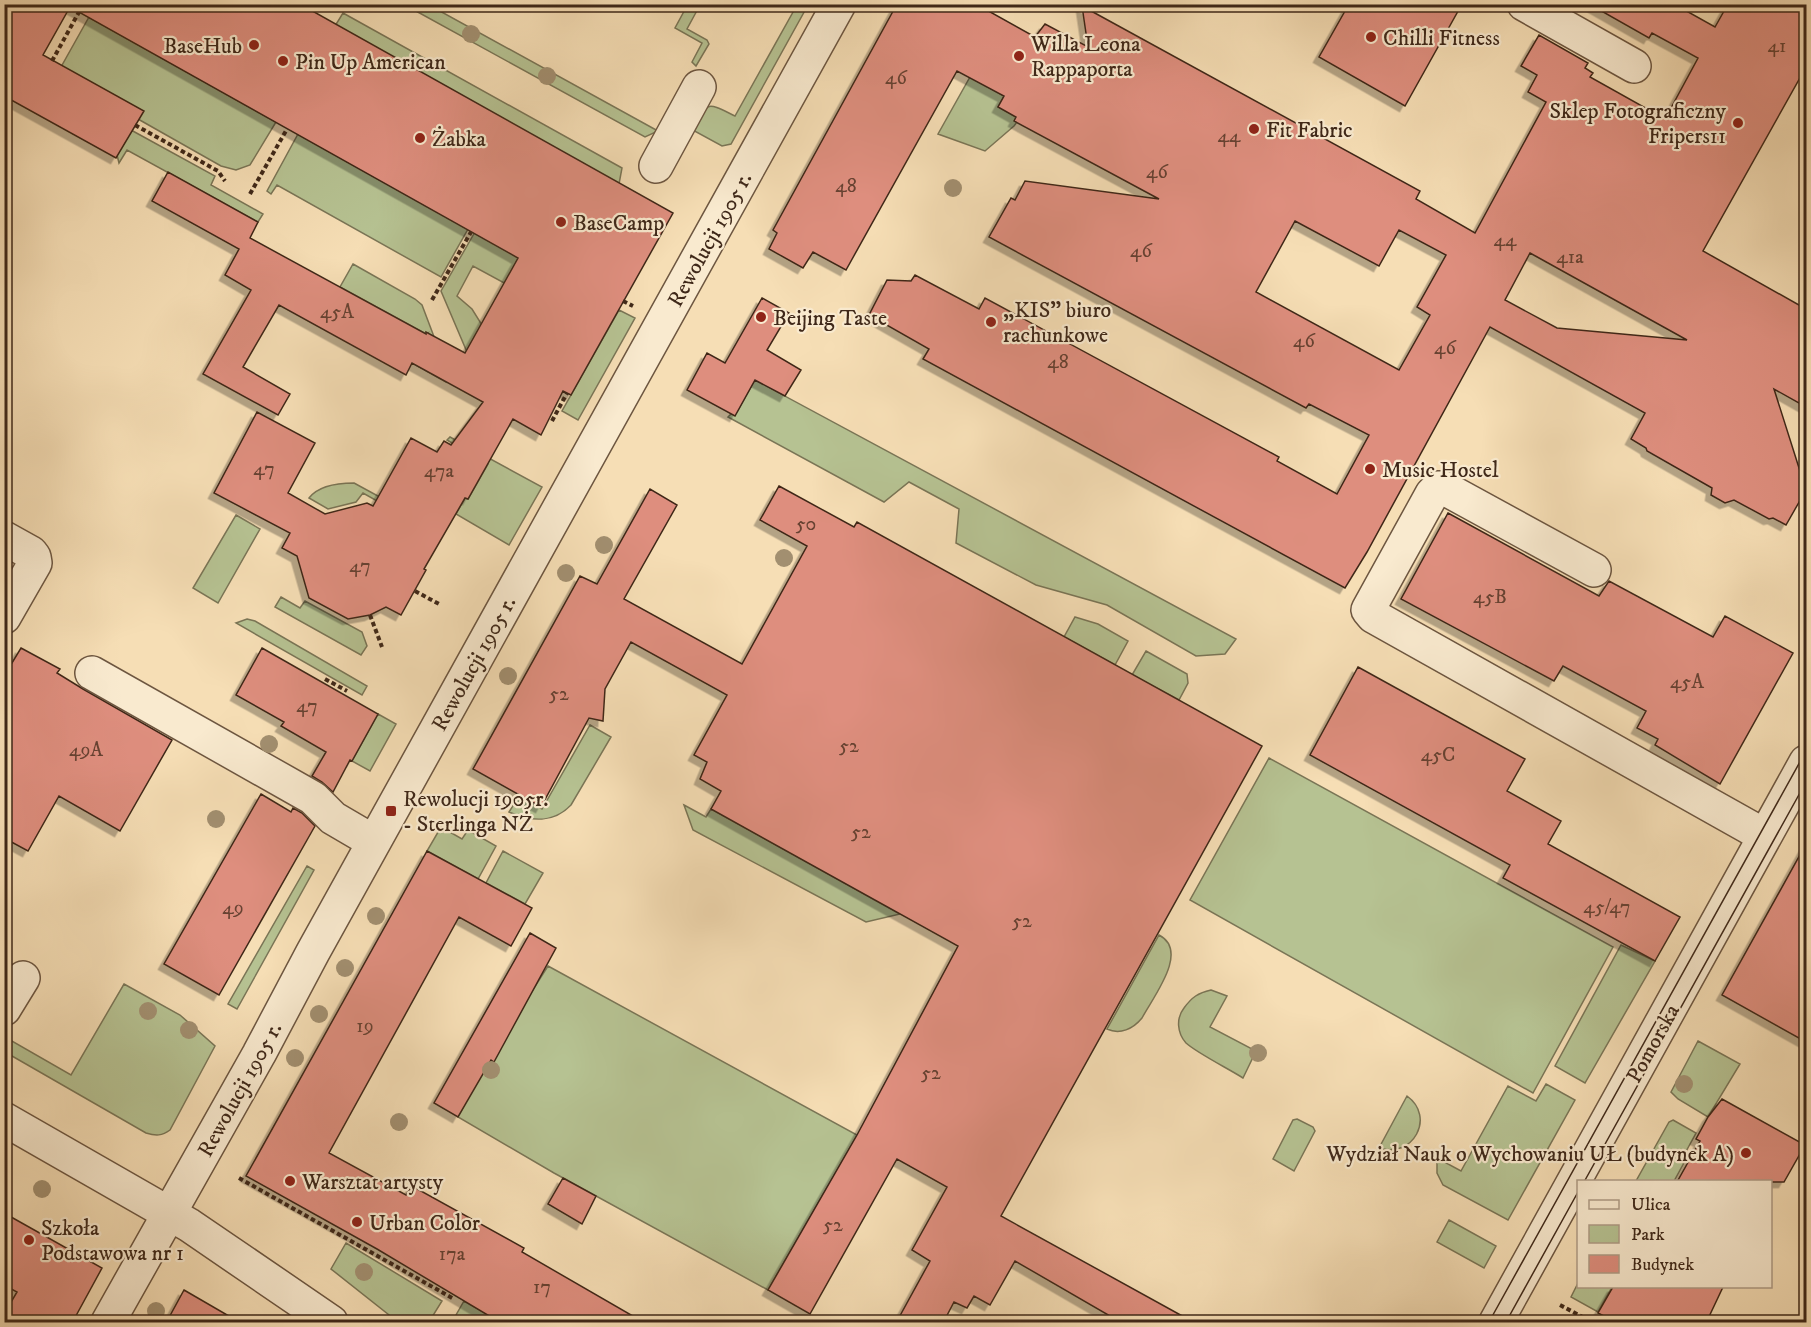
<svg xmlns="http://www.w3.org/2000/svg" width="1811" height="1327" viewBox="0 0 1811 1327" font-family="'IM FELL DW Pica',serif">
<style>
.green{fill:#b6c292;stroke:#7a7556;stroke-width:1.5}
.building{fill:#de8e7e;stroke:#3f2819;stroke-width:1.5;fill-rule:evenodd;filter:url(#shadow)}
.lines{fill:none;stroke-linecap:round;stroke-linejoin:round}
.minor-casing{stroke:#6d5640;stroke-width:36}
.path{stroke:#3f2819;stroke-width:4;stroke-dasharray:4.5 3;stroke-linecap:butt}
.minor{stroke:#f9eacf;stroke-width:33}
.tram{stroke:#3f2819;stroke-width:1.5}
.tree{fill:#a28f70}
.poi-dot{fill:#8f2418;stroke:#f9eacf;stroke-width:2}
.labels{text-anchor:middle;stroke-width:4.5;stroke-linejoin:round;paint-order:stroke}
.number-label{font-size:20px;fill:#674232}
.poi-label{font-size:22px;fill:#3f2819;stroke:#f9eacf;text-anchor:start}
.street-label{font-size:22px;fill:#3f2819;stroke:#f9eacf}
</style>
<defs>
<filter id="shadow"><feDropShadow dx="-5.5" dy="5.5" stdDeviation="0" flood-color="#0004"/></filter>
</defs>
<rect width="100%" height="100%" fill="#f6deb5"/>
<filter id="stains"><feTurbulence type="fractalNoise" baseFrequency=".00333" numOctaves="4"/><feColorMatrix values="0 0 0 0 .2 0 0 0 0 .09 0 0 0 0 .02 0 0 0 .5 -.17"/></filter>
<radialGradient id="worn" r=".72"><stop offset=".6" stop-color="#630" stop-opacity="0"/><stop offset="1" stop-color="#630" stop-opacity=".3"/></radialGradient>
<path class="green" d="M 688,4 L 700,5 L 687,29 L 707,40 L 709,44 L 696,66 L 692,62 L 702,43 L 675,28 Z
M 405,5 L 429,5 L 658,131 L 645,137 Z
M 797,5 L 808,5 L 731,144 L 722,146 L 689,128 C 709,101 706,102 735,116 Z
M 343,13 L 622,168 L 619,184 L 335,26 Z
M 89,17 L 276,122 L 250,165 L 236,170 L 221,166 L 138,119 L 61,67 Z
M 970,77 L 1004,96 L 998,107 L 1016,117 L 1017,122 L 1014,126 L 985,151 L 938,134 Z
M 131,130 L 215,176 L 211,185 L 263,214 L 258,222 L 127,150 L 119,163 L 117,155 Z
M 298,134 L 468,229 L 441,277 L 277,185 L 271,194 L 267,191 Z
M 475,232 L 520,258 L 506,284 L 473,266 L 457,296 L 472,309 L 482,325 L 467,352 L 441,291 Z
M 353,264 L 415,299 L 422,305 L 447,371 L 446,382 L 412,363 L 428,333 L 426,334 L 340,287 Z
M 619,310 L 635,318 L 578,420 L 562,411 Z
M 755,380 L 1236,639 L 1225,654 L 1196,656 L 1107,605 L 1036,585 L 956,543 L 959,509 L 909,482 L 884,502 L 728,417 L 731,414 L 737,412 Z
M 450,437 L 542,487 L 509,545 L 456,514 L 465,498 L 468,499 L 488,464 L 447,440 Z
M 354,483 L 411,514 L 409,519 L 363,493 L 356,502 L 328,509 L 309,498 C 319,485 338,483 354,483 Z
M 236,515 L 260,529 L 218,603 L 193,588 Z
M 281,597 L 300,608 L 305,601 L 362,632 L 367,646 L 361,655 L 275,607 Z
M 1075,617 L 1098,624 L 1128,641 L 1115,665 L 1064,637 Z
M 247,619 L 255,621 L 367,686 L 362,695 L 236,623 Z
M 1146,651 L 1187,674 L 1188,683 L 1179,700 L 1132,675 Z
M 378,714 L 396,724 L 370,771 L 352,761 Z
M 590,725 L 611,737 L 571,805 C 554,823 531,822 509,812 L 519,796 L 542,809 Z
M 1269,758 L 1613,947 L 1533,1093 L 1190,900 Z
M 684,805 L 706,817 L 711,809 L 900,914 L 866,922 L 693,830 Z
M 441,827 L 462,839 L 468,830 L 496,846 L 478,879 L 427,851 Z
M 503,851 L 543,873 L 525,904 L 486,883 Z
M 307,866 L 314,870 L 237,1009 L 228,1004 Z
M 1159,935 C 1190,951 1153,997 1142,1018 C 1133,1029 1120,1035 1107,1029 Z
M 1621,945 L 1655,961 L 1585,1083 L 1555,1066 Z
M 548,966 L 857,1135 L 768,1290 L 554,1173 L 458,1117 L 489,1059 Z
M 124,984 L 180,1015 L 215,1046 L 170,1130 C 162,1136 156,1136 146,1133 L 5,1052 L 5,1037 L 71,1075 Z
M 1211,990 L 1227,996 L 1210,1027 L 1256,1051 L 1243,1078 C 1229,1069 1197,1053 1186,1043 C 1177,1033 1176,1018 1184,1008 C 1192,997 1198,993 1211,990 Z
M 1698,1041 L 1740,1064 L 1708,1117 L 1678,1099 L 1671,1092 Z
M 1546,1084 L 1575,1100 L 1508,1220 L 1443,1185 L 1437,1173 L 1437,1158 L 1461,1171 L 1508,1086 L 1536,1101 Z
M 1407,1096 C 1436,1117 1413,1159 1379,1148 Z
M 1297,1119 L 1313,1127 L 1315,1131 L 1294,1171 L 1273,1159 L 1293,1120 Z
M 1673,1120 L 1696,1133 L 1683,1157 L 1686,1159 L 1674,1181 L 1636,1181 L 1669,1122 Z
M 1449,1220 L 1496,1246 L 1484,1268 L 1437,1242 Z
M 346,1243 L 442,1301 L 429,1322 L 398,1322 L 331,1269 Z
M 1578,1283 L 1578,1286 L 1612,1287 L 1598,1312 L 1571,1297 Z
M 464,1301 L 487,1314 L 482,1322 L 452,1322 Z"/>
<path class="building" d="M 4,4 L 300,4 L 673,213 L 571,395 L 563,391 L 541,435 L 513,419 L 468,499 L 465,498 L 424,569 L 426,570 L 401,615 L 386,607 L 370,615 L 348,619 L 309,598 L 297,556 L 282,548 L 290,533 L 214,493 L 257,412 L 315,443 L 288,493 L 325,514 L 367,503 L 373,506 L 411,438 L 437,452 L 444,441 L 451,445 L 483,402 L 412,363 L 406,375 L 279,305 L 243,367 L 290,394 L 278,415 L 203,374 L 251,290 L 225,275 L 239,249 L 152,201 L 168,172 L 258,222 L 250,238 L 426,334 L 426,332 L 465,353 L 518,258 L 70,7 L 43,55 L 144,111 L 116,158 L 4,96 Z
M 897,4 L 976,4 L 1035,37 L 1045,24 L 1088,47 L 1082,6 L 1420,191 L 1416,199 L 1475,233 L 1546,102 L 1528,92 L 1537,75 L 1521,66 L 1539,35 L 1588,63 L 1585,68 L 1593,73 L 1590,77 L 1665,119 L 1698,58 L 1652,33 L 1649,38 L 1589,4 L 1674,4 L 1715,27 L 1728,4 L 1806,4 L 1806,67 L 1703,251 L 1806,309 L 1806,407 L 1774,389 L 1806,490 L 1786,525 L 1773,518 L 1769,519 L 1734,500 L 1725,503 L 1711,495 L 1712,488 L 1647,451 L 1646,448 L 1631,439 L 1645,413 L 1490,327 L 1367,552 L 1345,588 L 923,359 L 929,349 L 869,315 L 887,280 L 911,281 L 915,275 L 979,309 L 985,298 L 1279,457 L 1277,461 L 1337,494 L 1369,435 L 1309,404 L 1306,408 L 989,237 L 1011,198 L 1015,200 L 1025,181 L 1159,199 L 1014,121 L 1016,117 L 998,107 L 1004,96 L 957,71 L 846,270 L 813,252 L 803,268 L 769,249 L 777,233 L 773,230 ZM 1295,221 L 1379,266 L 1399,230 L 1446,255 L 1417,307 L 1430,315 L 1399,370 L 1256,292 ZM 1530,253 L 1687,340 L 1557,328 L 1505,300 Z
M 1349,4 L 1462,4 L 1405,106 L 1319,57 Z
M 762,298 L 789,313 L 767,350 L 801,370 L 785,396 L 755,380 L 735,416 L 687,390 L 707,353 L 725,363 Z
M 779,486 L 854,527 L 857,522 L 1262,746 L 1001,1216 L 1195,1323 L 1122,1323 L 1015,1261 L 990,1305 L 974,1296 L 967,1308 L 954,1302 L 943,1323 L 896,1323 L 930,1261 L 912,1250 L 947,1187 L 897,1159 L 810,1314 L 768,1290 L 857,1135 L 958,946 L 711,809 L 721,791 L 700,779 L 707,762 L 694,755 L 727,695 L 631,642 L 605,689 L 603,721 L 589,718 L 541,807 L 473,769 L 580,576 L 597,584 L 650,489 L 677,505 L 624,599 L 742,664 L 807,546 L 760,520 Z
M 1448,513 L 1599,596 L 1609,581 L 1713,637 L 1725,616 L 1793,653 L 1720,784 L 1655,745 L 1658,739 L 1637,728 L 1646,711 L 1563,666 L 1554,681 L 1401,599 Z
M 21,648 L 60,669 L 57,673 L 83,689 L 172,740 L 120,831 L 59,796 L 28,851 L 4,838 L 4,676 Z
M 262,648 L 378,714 L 352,761 L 350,760 L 333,792 L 322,782 L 312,776 L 326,752 L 281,726 L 284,722 L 236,695 Z
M 1358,667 L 1525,759 L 1507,791 L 1561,821 L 1548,844 L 1680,917 L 1655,961 L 1503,878 L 1510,865 L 1310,755 Z
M 261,794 L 291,812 L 293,808 L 302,813 L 315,826 L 219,995 L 164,964 Z
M 1806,844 L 1806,1042 L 1722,995 Z
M 427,851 L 532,908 L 511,946 L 459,917 L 329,1153 L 406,1195 L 412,1186 L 524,1248 L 522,1252 L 645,1323 L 501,1323 L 377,1249 L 246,1176 Z
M 530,933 L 556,948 L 494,1062 L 491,1060 L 458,1117 L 434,1103 Z
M 1722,1099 L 1805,1145 L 1784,1182 L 1677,1182 L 1700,1141 L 1696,1139 L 1708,1117 Z
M 563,1178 L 596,1196 L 582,1224 L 548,1204 Z
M 4,1213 L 102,1268 L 72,1323 L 4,1323 L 4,1314 L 17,1292 L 4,1285 Z
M 1613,1287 L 1723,1287 L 1706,1323 L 1617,1323 L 1598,1313 Z
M 184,1290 L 241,1323 L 166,1323 Z"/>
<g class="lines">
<defs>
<path id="minor" d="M 1524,4 L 1634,66
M 656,166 L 699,87
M 4,538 L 31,553 L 34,557 L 35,563 L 4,617
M 1594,570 L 1444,488 L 1438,488 L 1432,494 L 1368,610 L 1373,616 L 1765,836
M 92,673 L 313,798 L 333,818 L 374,842
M 4,1009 L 23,978
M 4,1119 L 189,1225 L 331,1322
M 108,1322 L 259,1054 L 313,952 L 839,4
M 1496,1322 L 1806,762"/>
</defs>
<use href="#minor" class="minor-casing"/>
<path class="path" d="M 52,61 L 79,12
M 135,125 L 218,171 L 225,181
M 250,194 L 287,129
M 432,300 L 471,232
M 623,301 L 633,306
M 552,421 L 567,393
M 415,591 L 439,604
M 370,615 L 382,647
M 325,679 L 347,691
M 239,1178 L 454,1299
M 1560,1305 L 1592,1322"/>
<use href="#minor" class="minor"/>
<path class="tram" d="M 1584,1182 L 1806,782
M 1489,1322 L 1806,751
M 1506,1322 L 1578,1192"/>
</g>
<g class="tree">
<circle cx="471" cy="34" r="9"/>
<circle cx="547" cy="76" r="9"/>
<circle cx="953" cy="188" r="9"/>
<circle cx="604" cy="545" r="9"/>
<circle cx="784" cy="558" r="9"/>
<circle cx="566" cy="573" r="9"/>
<circle cx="508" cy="676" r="9"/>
<circle cx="269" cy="744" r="9"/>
<circle cx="216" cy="819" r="9"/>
<circle cx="376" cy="916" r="9"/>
<circle cx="345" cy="968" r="9"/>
<circle cx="148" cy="1011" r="9"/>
<circle cx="319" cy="1014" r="9"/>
<circle cx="189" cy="1030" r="9"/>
<circle cx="1258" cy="1053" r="9"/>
<circle cx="295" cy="1058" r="9"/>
<circle cx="491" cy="1070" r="9"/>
<circle cx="1684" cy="1084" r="9"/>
<circle cx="399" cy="1122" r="9"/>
<circle cx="42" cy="1189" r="9"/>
<circle cx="364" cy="1272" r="9"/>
<circle cx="156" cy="1311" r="9"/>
</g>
<g class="poi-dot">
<circle cx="1371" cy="37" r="6"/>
<circle cx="254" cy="45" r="6"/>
<circle cx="1019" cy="56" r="6"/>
<circle cx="283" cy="61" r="6"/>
<circle cx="1738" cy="123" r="6"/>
<circle cx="1254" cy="129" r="6"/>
<circle cx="420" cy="138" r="6"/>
<circle cx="561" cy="222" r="6"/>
<circle cx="761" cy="317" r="6"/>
<circle cx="991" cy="322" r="6"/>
<circle cx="1370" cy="469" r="6"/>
<rect x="385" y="805" width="12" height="12" rx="3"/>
<circle cx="1746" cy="1153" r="6"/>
<circle cx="290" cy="1181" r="6"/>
<circle cx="357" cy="1222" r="6"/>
<circle cx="29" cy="1240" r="6"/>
</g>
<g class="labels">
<g class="number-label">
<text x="1777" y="52">41</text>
<text x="896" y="84">46</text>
<text x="1229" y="142">44</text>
<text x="1157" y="178">46</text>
<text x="846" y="192">48</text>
<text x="1505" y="246">44</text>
<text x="1141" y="257">46</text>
<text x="1570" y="263">41a</text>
<text x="337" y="318">45A</text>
<text x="1304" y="347">46</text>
<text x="1445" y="354">46</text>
<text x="1058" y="368">48</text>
<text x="264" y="475">47</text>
<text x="439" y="477">47a</text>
<text x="806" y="530">50</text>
<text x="360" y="572">47</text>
<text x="1490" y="603">45B</text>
<text x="1687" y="688">45A</text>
<text x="559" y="700">52</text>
<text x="307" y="712">47</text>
<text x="849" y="752">52</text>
<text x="86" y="756">49A</text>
<text x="1438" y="761">45C</text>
<text x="861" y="838">52</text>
<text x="1607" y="913">45/47</text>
<text x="233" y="914">49</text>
<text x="1022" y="927">52</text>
<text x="365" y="1032">19</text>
<text x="931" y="1079">52</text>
<text x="833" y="1231">52</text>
<text x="452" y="1260">17a</text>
<text x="542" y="1293">17</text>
</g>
<g class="poi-label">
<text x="1383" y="45">Chilli Fitness</text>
<text x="1031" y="51">Willa Leona<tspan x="1031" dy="25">Rappaporta</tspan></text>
<text x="242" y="53" text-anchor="end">BaseHub</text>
<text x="295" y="69">Pin Up American</text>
<text x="1726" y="118" text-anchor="end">Sklep Fotograficzny<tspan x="1726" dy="25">Fripers11</tspan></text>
<text x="1266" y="137">Fit Fabric</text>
<text x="432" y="146">Żabka</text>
<text x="573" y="230">BaseCamp</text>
<text x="1003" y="317">„KIS” biuro<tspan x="1003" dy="25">rachunkowe</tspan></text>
<text x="773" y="325">Beijing Taste</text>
<text x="1382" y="477">Music Hostel</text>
<text x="403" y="806">Rewolucji 1905r.<tspan x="403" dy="25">- Sterlinga NŻ</tspan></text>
<text x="1734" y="1161" text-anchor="end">Wydział Nauk o Wychowaniu UŁ (budynek A)</text>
<text x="302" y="1189">Warsztat artysty</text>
<text x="369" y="1230">Urban Color</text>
<text x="41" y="1235">Szkoła<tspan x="41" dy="25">Podstawowa nr 1</tspan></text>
</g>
<g class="street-label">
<text transform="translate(709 239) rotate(-61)" y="8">Rewolucji 1905 r.</text>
<text transform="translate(473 663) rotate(-61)" y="8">Rewolucji 1905 r.</text>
<text transform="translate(1652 1043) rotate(-61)" y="8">Pomorska</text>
<text transform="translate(239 1089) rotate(-61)" y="8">Rewolucji 1905 r.</text>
</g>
</g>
<rect width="1811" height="1327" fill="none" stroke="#f6deb5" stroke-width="24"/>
<rect x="6" y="6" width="1799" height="1315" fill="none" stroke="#3f2819" stroke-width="3"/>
<rect x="12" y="12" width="1787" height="1303" fill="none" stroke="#3f2819" stroke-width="1.5"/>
<rect x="1577" y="1180" width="195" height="108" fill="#f9eacf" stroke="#af9c86" stroke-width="1.5"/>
<rect x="1589" y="1200" width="30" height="9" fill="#f9eacf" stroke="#af9c86" stroke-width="1.5"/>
<text x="1631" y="1210" font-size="18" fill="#3f2819">Ulica</text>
<rect x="1589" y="1225" width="30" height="18" fill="#b6c292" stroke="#af9c86" stroke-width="1.5"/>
<text x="1631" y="1240" font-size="18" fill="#3f2819">Park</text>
<rect x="1589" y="1255" width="30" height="18" fill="#de8e7e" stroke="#af9c86" stroke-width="1.5"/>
<text x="1631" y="1270" font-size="18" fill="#3f2819">Budynek</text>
<rect width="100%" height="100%" filter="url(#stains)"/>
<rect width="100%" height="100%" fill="url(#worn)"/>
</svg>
